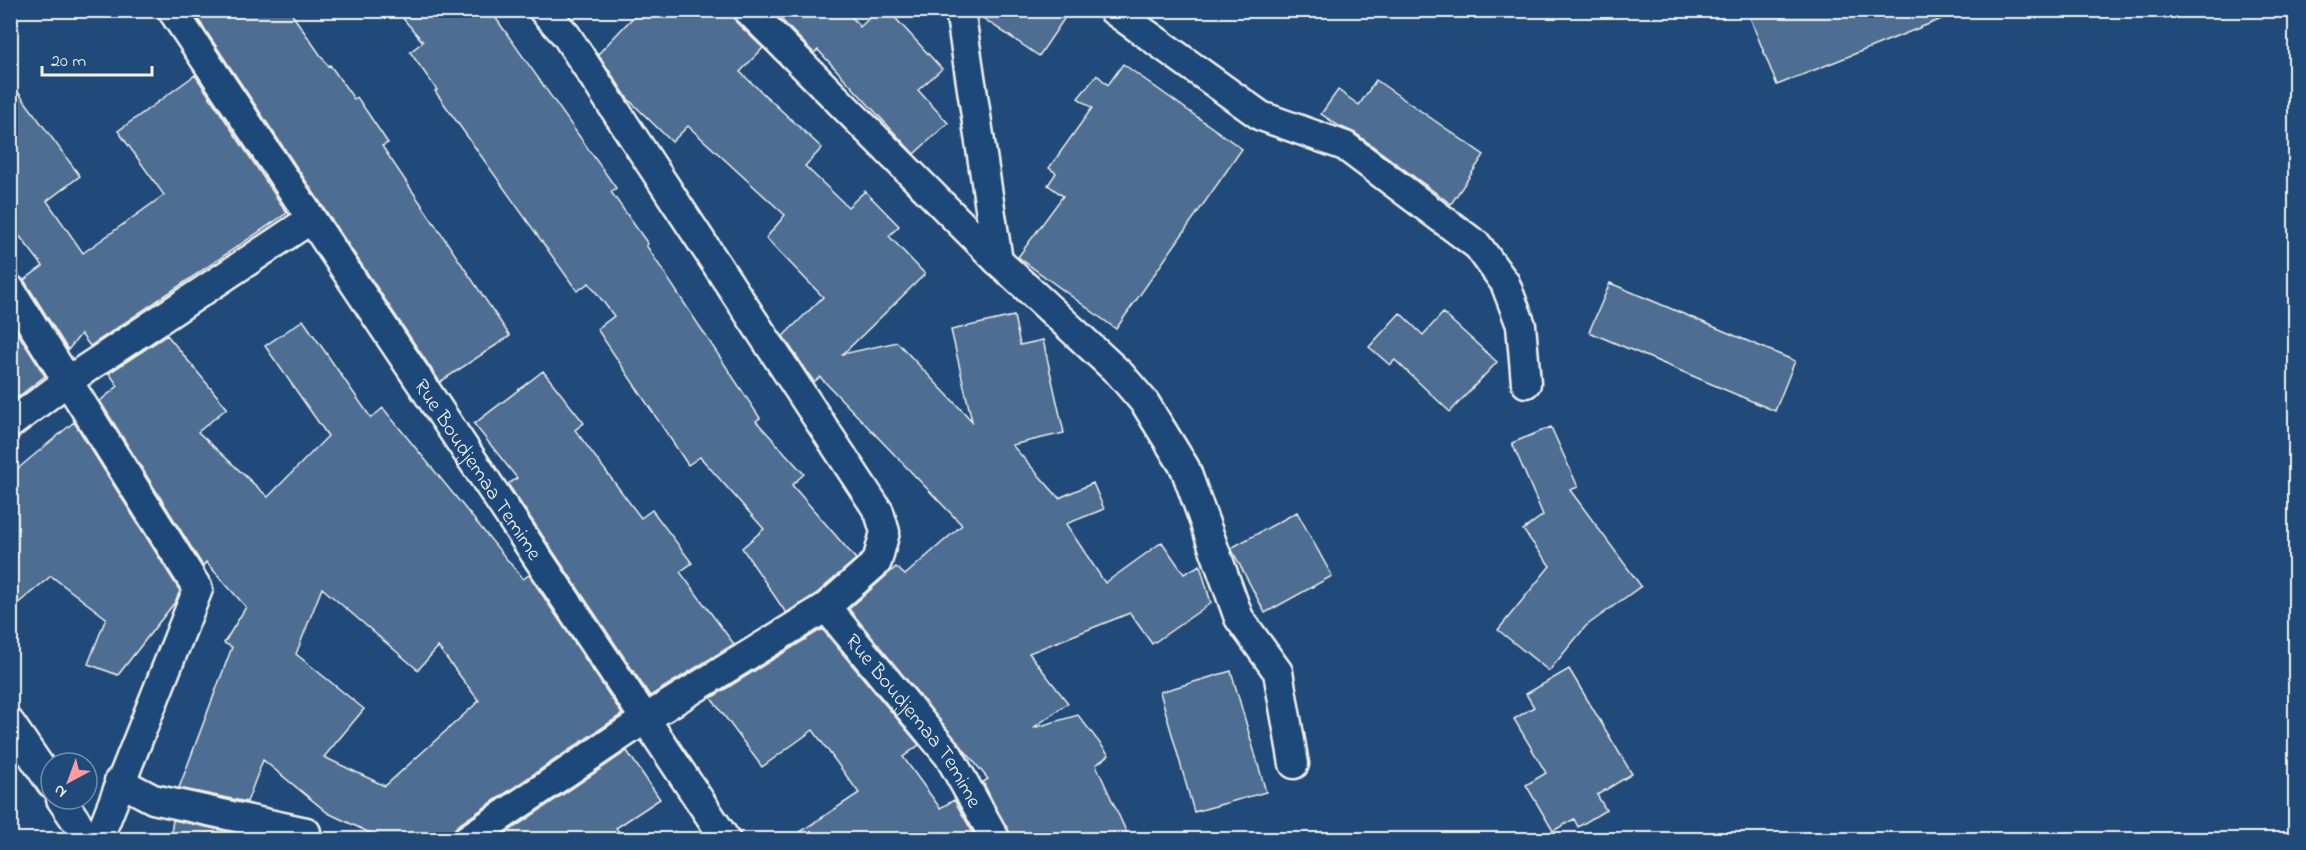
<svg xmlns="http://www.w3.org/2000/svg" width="2306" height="850" viewBox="0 0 2306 850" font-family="'Indie Flower',sans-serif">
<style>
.building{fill:#4d6e92;stroke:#f4f1e8;stroke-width:1.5;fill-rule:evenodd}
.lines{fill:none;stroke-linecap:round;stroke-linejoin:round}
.minor-casing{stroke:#f4f1e8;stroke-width:33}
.minor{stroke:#1f4a7a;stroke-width:28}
.labels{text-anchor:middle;stroke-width:4.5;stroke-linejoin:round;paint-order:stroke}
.street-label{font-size:21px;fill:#f4f1e8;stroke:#1f4a7a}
</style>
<rect width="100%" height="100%" fill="#1f4a7a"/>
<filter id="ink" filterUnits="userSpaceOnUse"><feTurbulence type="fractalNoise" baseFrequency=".0167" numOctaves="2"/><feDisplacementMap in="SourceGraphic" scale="12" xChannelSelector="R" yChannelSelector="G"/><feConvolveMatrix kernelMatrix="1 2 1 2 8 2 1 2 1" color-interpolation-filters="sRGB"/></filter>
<g filter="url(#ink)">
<path class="building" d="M 192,10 L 289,10 L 328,66 L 330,65 L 354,99 L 357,97 L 388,143 L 382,146 L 510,336 L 440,382 Z
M 396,10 L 490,10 L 616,188 L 611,192 L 648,244 L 646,245 L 760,418 L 756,421 L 804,474 L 792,485 L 856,559 L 816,594 L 786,613 L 742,548 L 764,529 L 700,457 L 688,465 L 597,329 L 614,316 L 589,283 L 577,291 L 435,91 L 437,90 L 410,52 L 423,42 Z
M 640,10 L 732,10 L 736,22 L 763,48 L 740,72 L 822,148 L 805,166 L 848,207 L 865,191 L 899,226 L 889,236 L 925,274 L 843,354 L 897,342 L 972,421 L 951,330 L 1014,316 L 1020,345 L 1043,340 L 1064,433 L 1012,445 L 1059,498 L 1093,483 L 1104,509 L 1066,524 L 1105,583 L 1162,542 L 1184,574 L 1200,565 L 1211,603 L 1152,644 L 1130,613 L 1029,653 L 1068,703 L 1033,728 L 1078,715 L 1109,755 L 1096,765 L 1130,840 L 1012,840 L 983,782 L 988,779 L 849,609 L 896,567 L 905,575 L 962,525 L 820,377 L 814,382 L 783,336 L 823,297 L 766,238 L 785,215 L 688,126 L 672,142 L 628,99 L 598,54 Z
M 772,10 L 846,10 L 860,27 L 878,10 L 888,10 L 942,69 L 918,90 L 948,123 L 914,154 L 818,50 L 814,53 Z
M 977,10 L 1070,10 L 1039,56 L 977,14 Z
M 1747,10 L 1958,10 L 1959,12 L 1777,85 Z
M 1123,64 L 1242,149 L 1116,329 L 1018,257 L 1063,196 L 1048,185 L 1056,173 L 1049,168 L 1092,108 L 1078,98 L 1097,75 L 1108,85 Z
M 195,75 L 287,213 L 90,346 L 81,334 L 68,350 L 24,280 L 43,266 L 10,224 L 10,81 L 80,176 L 47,201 L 83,253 L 164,195 L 118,131 Z
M 1376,80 L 1484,155 L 1451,204 L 1355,133 L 1339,126 L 1321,114 L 1338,90 L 1359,105 Z
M 1610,283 L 1795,361 L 1775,411 L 1589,332 Z
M 1400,313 L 1423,335 L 1443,313 L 1497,362 L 1450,412 L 1395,360 L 1390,365 L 1369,347 Z
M 303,320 L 371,418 L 383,408 L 523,579 L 529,575 L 622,714 L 457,826 L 450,840 L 385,840 L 328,813 L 263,760 L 247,802 L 179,788 L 232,647 L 224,643 L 246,607 L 206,562 L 203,566 L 100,401 L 118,386 L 109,373 L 167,335 L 227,408 L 198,432 L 268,497 L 328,436 L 265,346 ZM 322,588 L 418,670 L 438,647 L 479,701 L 385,786 L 324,757 L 364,709 L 296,654 Z
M 10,321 L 45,376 L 10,403 Z
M 543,371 L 584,423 L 575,430 L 641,518 L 652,510 L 692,563 L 680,572 L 734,644 L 650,696 L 508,484 L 517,478 L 474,424 Z
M 74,422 L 180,591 L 175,602 L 118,675 L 88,664 L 106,618 L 51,576 L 10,610 L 10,475 Z
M 1551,427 L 1578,487 L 1570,490 L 1641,586 L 1586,626 L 1549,671 L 1498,630 L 1550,566 L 1523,530 L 1543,515 L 1512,443 Z
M 1297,512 L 1332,576 L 1265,613 L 1231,548 Z
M 822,629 L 919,745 L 903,757 L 940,808 L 954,800 L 977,840 L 788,840 L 859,793 L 813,730 L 762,767 L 711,698 Z
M 1569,669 L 1632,774 L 1597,795 L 1606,810 L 1578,827 L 1574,819 L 1553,831 L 1526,785 L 1546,773 L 1514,719 L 1534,707 L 1526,694 Z
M 1231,671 L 1266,792 L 1194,812 L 1160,692 Z
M 627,751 L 660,799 L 616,828 L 625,840 L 496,840 Z
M 173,820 L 235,833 L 232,840 L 170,840 Z"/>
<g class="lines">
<defs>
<g id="minor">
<path id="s1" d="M 172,10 L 726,840"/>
<path d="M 748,10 L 998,261 L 1120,374 L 1145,403 L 1185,468 L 1239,618 L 1278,672 L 1294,764"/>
<path d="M 960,10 L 998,261"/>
<path d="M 1113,10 L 1261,116 L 1345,146 L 1478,246 L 1505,283 L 1521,325 L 1526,383"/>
<path d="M 10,289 L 198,589 L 98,840"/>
<path d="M 10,424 L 69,380 L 311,219"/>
<path id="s2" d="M 826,607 L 949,756 L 996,840"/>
<path d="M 10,723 L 51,783"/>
<path d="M 119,781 L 153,799 L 306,832"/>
<path d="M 61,799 L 89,840"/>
<path d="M 466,840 L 645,719 L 826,607 L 877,562 L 885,532 L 879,512 L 566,35 L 543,10"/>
</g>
</defs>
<use href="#minor" class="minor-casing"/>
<use href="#minor" class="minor"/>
</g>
</g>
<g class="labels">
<g class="street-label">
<text dy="7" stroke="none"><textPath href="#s1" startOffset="552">Rue Boudjemaa Temime</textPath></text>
<text dy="7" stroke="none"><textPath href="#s2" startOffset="144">Rue Boudjemaa Temime</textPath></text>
</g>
</g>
<rect width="2306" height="850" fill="none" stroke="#1f4a7a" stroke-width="36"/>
<rect x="18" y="18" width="2270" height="814" fill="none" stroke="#f4f1e8" stroke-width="2" filter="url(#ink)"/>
<g transform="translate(69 781) rotate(221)"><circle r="28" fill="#1f4a7a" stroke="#748da6" stroke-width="1.5"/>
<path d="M0-4.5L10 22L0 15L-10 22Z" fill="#ff9aa2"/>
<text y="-9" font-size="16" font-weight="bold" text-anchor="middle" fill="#f4f1e8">N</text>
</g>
<path d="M42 66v9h110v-9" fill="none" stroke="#f4f1e8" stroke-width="3"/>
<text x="51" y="66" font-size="18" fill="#f4f1e8" stroke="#1f4a7a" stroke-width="4.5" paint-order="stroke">20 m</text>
</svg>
